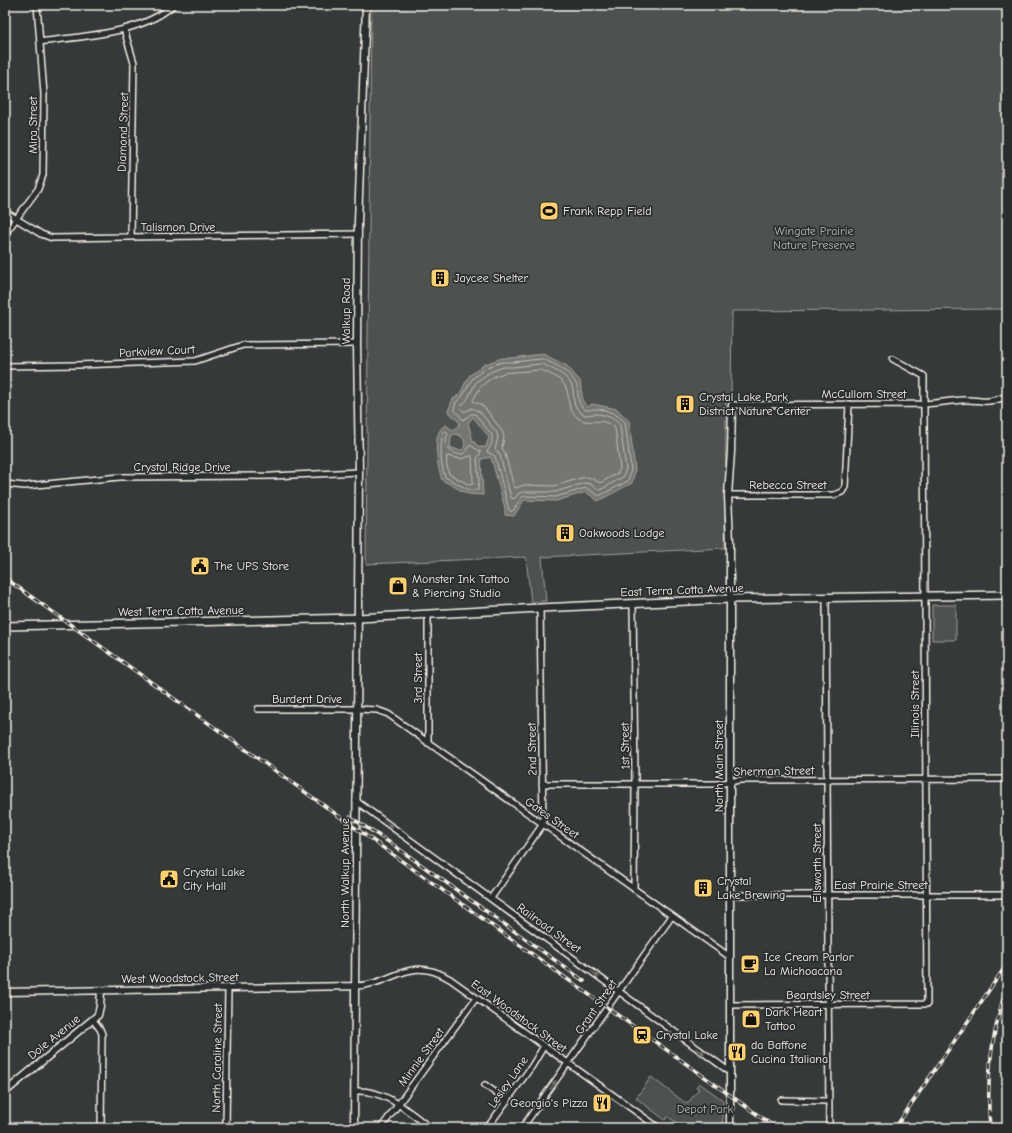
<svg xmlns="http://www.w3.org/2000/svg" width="1012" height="1133" viewBox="0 0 1012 1133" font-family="'Comic Neue',sans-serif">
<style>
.green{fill:#4e514f;stroke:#a1a19c}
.water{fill:#757572;stroke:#a8a7a1;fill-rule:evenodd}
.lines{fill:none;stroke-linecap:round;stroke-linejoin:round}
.shore{stroke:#c1bfb9;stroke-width:1}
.minor-casing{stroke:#f4f1e8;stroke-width:8}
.tertiary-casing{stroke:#f4f1e8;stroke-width:9}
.secondary-casing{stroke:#f4f1e8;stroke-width:10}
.minor{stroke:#2a2d2e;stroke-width:5}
.tertiary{stroke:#2a2d2e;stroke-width:6}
.secondary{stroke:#2a2d2e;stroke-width:7}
.rail-casing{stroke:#f4f1e8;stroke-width:3.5}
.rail{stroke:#2a2d2e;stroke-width:2;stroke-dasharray:6;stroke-linecap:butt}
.oneway{fill:#71726f}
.labels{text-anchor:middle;stroke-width:3.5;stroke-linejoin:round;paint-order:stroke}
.street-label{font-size:12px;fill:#f4f1e8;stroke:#2a2d2e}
.poi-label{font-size:12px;fill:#f4f1e8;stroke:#2a2d2e;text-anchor:start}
.park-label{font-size:12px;fill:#bab9b2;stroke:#2a2d2e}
</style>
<rect width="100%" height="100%" fill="#363939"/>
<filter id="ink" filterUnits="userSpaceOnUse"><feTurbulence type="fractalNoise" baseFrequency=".025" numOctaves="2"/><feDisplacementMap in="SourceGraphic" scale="8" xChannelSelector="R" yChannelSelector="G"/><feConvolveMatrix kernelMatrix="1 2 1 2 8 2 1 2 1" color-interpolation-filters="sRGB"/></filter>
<g filter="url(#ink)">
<path class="green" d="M 371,5 L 1007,5 L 1007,309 L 732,311 L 731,401 L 726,401 L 725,548 L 542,557 L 546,601 L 531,602 L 526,557 L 366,564 Z
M 932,605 L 956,605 L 956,640 L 932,640 Z
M 651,1077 L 687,1104 L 699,1089 L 696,1087 L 699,1083 L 723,1100 C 723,1109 725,1121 719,1128 L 674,1127 L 676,1122 L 668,1117 L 665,1120 L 636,1098 Z"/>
<path class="water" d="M 543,354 L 567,366 L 580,381 L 583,402 L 588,407 L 592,404 L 617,409 L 629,421 L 635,470 L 632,483 L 598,501 L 586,492 L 556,501 L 524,500 L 514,516 L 505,515 L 505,508 L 491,457 L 481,459 L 483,495 L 468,494 L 442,480 C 438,468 430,431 446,425 L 452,430 L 457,428 L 460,423 L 448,411 L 453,399 L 459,395 L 469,376 L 485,364 L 502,358 L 512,358 ZM 473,417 L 489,437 L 486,447 L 479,447 L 473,441 L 468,423 ZM 454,434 C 463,434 468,444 462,450 L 458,450 L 450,447 L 451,437 Z"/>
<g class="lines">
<path class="shore" d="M 543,359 C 556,365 568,370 575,382 C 581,391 574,404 586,410 C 589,411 591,409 595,409 C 608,409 616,414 625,422 L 631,469 L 628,481 L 599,496 L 586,488 L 556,497 L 524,496 L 521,498 L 513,511 L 510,511 L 509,510 L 495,456 L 487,452 L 492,443 L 492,435 L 475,414 L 471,414 L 463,420 L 454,409 L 456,402 L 462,397 L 472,379 L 487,367 L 502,362 L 513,362 Z
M 542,364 C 552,369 567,374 572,386 C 575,396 571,404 580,412 C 586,417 589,414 595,414 C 605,414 614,418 620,425 L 626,469 L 623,477 L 600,490 L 590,484 L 585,483 L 555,492 L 522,492 L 518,494 L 514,499 L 511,498 L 500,455 L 495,449 L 498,438 L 497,433 L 480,412 L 472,408 L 464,412 L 460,407 L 467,400 L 476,382 L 490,372 L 503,367 L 513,367 Z
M 541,370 C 550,374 562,378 566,388 C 571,400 565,406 577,417 C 589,427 601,415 615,428 L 620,468 L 618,473 L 600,483 L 591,478 L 585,477 L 554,486 L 524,485 L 516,488 L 514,487 L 505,454 L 502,448 L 504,437 L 502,431 L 485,408 L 480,404 L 474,402 L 473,400 L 481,386 L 493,377 L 504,373 Z
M 446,431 L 448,433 C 445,441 444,448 453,452 C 456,454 459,455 462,454 C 467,453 468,448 470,445 L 481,452 L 477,459 L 479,479 L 478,490 L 469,490 L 445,477 C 440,463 440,447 443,433 Z
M 447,456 L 461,459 L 470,456 L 472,456 L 473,484 L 470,485 L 449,474 L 447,466 Z"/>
<defs>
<path id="minor" d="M 124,29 L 134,63 L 131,237
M 40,42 C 81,36 142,34 173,5
M 5,212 L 41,234 L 52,238 L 358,234
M 5,234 L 38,189 L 43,175 L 44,94 L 37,5
M 893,359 L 924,376 L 924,404 C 937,403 950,401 963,400 C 981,399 985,405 1004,397
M 5,366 L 77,365 L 195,361 L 243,345 L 357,344
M 5,484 L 25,486 L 120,477 L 272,476 L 359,472
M 728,495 L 834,495 L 842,492 L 845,487 L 849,404
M 826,597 L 829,1128
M 633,603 L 635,784 L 634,889
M 258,709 L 357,709 L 377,710 L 388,714 L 730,957
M 428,743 L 428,614
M 542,784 L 719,784 L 739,780 L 1007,779
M 356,801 L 730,1072
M 731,895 L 1007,895
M 491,898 L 543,824 L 540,608
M 355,986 C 394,985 408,954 450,979 L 659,1128
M 730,1005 L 927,1004 L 924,404 L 732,405
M 93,1020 L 100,1029 L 102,1034 L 101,1128
M 485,1085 L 507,1101
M 355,1091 C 385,1089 408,1111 430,1128
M 781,1100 L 828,1101
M 226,1128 L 228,988
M 381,1128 L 476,998
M 487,1128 L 532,1066 L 544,1046
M 522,1128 L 672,916"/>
<path id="tertiary" d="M 5,992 L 355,986
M 5,1092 L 98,1015 L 100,1006 L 101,991
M 354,1128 L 359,472 L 357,344 L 358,222 L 366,5
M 730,1128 L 730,542 L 728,495 L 731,452 L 732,405"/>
<path id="secondary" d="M 5,626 L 358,618 L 540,608 L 729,599 L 1007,595"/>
</defs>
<use href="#minor" class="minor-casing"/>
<use href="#tertiary" class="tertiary-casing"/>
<use href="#secondary" class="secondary-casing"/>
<use href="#minor" class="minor"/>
<use href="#tertiary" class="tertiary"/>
<use href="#secondary" class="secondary"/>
<defs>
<path id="rail" d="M 5,578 L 776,1128
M 350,817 L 392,844 L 584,981
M 895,1128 L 1007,964
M 990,1128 C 986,1076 991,1036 1007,986"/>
</defs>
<use href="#rail" class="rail-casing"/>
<use href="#rail" class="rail"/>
</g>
<defs><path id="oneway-solid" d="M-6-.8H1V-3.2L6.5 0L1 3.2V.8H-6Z"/></defs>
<g class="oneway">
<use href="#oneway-solid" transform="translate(388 824) rotate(36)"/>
<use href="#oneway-solid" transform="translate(595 974) rotate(36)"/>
<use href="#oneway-solid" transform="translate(700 1051) rotate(36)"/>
<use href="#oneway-solid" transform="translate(553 1085) rotate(-54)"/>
</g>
</g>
<defs>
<symbol id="stadium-square" viewBox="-11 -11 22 22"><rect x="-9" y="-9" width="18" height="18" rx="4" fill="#ffd166" stroke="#2a2d2e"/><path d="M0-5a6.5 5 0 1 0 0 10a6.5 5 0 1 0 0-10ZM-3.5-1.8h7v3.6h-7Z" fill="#111"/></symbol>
<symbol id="building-square" viewBox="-11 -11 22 22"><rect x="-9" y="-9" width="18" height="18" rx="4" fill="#ffd166" stroke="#2a2d2e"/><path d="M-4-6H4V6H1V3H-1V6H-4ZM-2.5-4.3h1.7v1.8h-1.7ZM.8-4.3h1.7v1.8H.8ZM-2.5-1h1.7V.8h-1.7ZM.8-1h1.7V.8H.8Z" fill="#111"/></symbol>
<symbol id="civic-square" viewBox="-11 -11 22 22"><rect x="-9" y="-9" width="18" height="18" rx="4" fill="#ffd166" stroke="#2a2d2e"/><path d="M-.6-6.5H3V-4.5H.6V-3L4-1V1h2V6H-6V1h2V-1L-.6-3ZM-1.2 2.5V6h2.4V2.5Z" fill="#111"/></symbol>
<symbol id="shop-square" viewBox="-11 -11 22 22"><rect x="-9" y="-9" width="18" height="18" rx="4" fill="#ffd166" stroke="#2a2d2e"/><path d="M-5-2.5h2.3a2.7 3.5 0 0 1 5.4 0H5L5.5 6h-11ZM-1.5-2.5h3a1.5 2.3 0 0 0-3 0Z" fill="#111"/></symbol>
<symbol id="cafe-square" viewBox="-11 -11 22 22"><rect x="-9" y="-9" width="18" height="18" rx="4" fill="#ffd166" stroke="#2a2d2e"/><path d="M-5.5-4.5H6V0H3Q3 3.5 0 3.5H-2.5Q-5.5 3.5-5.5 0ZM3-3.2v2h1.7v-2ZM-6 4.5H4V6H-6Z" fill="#111"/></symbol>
<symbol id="station-square" viewBox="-11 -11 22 22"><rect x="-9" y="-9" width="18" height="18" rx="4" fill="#ffd166" stroke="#2a2d2e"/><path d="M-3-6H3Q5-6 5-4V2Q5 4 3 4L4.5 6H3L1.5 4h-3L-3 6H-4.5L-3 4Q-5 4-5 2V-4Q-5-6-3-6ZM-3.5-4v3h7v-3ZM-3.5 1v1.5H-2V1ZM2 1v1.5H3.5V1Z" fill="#111"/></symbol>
<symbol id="restaurant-square" viewBox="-11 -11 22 22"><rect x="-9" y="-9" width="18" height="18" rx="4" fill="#ffd166" stroke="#2a2d2e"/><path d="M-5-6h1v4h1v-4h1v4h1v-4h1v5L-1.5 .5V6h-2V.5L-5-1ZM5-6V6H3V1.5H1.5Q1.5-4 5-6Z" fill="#111"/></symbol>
</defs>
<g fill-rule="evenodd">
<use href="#stadium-square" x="538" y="200" width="22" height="22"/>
<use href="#building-square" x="429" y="267" width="22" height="22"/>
<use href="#building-square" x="674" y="393" width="22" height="22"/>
<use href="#building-square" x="554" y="522" width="22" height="22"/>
<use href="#civic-square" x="189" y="555" width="22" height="22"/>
<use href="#shop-square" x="387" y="575" width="22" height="22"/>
<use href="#civic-square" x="158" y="868" width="22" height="22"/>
<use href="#building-square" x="692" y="877" width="22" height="22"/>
<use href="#cafe-square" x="739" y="953" width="22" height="22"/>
<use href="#shop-square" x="740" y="1008" width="22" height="22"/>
<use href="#station-square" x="631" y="1024" width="22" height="22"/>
<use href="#restaurant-square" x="726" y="1041" width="22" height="22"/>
<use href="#restaurant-square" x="591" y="1092" width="22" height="22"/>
</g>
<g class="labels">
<g class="street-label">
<text transform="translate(33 125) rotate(-90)" y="4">Mira Street</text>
<text transform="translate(123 132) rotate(-88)" y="4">Diamond Street</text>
<text x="178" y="231">Talismon Drive</text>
<text transform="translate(346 311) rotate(-90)" y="4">Walkup Road</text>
<text transform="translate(157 351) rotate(-3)" y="4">Parkview Court</text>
<text x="864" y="398">McCullom Street</text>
<text x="182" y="471">Crystal Ridge Drive</text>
<text x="788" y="489">Rebecca Street</text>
<text transform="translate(682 590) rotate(-2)" y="4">East Terra Cotta Avenue</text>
<text transform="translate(181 611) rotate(-1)" y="4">West Terra Cotta Avenue</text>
<text transform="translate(418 678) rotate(-90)" y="4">3rd Street</text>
<text x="307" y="703">Burdent Drive</text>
<text transform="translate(915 704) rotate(-90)" y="4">Illinois Street</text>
<text transform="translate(625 746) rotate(-91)" y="4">1st Street</text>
<text transform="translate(532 749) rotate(-91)" y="4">2nd Street</text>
<text transform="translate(719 766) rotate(-90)" y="4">North Main Street</text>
<text transform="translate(774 771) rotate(-1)" y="4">Sherman Street</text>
<text transform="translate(552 818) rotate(35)" y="4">Gates Street</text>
<text transform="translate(817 863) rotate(-90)" y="4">Ellsworth Street</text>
<text transform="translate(345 873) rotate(-90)" y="4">North Walkup Avenue</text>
<text x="881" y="889">East Prairie Street</text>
<text transform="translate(549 928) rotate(36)" y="4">Railroad Street</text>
<text transform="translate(180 978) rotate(-1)" y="4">West Woodstock Street</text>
<text x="828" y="999">Beardsley Street</text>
<text transform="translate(596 1007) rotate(-55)" y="4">Grant Street</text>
<text transform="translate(519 1016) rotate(36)" y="4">East Woodstock Street</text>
<text transform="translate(54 1037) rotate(-39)" y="4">Dole Avenue</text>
<text transform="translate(421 1057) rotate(-54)" y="4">Minnie Street</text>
<text transform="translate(217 1058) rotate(-89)" y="4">North Caroline Street</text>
<text transform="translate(508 1082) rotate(-55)" y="4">Lesley Lane</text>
</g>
<g class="poi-label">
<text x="563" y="215">Frank Repp Field</text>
<text x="454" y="282">Jaycee Shelter</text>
<text x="699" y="401">Crystal Lake Park<tspan x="699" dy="14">District Nature Center</tspan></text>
<text x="579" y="537">Oakwoods Lodge</text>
<text x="214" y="570">The UPS Store</text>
<text x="412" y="583">Monster Ink Tattoo<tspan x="412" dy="14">&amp; Piercing Studio</tspan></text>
<text x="183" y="876">Crystal Lake<tspan x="183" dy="14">City Hall</tspan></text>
<text x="717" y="885">Crystal<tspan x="717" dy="14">Lake Brewing</tspan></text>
<text x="764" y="961">Ice Cream Parlor<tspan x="764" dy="14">La Michoacana</tspan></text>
<text x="765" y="1016">Dark Heart<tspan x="765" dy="14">Tattoo</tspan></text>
<text x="656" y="1039">Crystal Lake</text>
<text x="751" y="1049">da Baffone<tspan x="751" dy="14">Cucina Italiana</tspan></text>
<text x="588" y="1107" text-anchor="end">Georgio's Pizza</text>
</g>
<g class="park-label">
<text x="814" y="235">Wingate Prairie<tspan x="814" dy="14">Nature Preserve</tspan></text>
<text x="705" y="1113">Depot Park</text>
</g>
</g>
<rect width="1012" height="1133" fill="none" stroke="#2a2d2e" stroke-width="20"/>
<rect x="10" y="10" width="992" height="1113" fill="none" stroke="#f4f1e8" stroke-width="1.5" filter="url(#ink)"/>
</svg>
